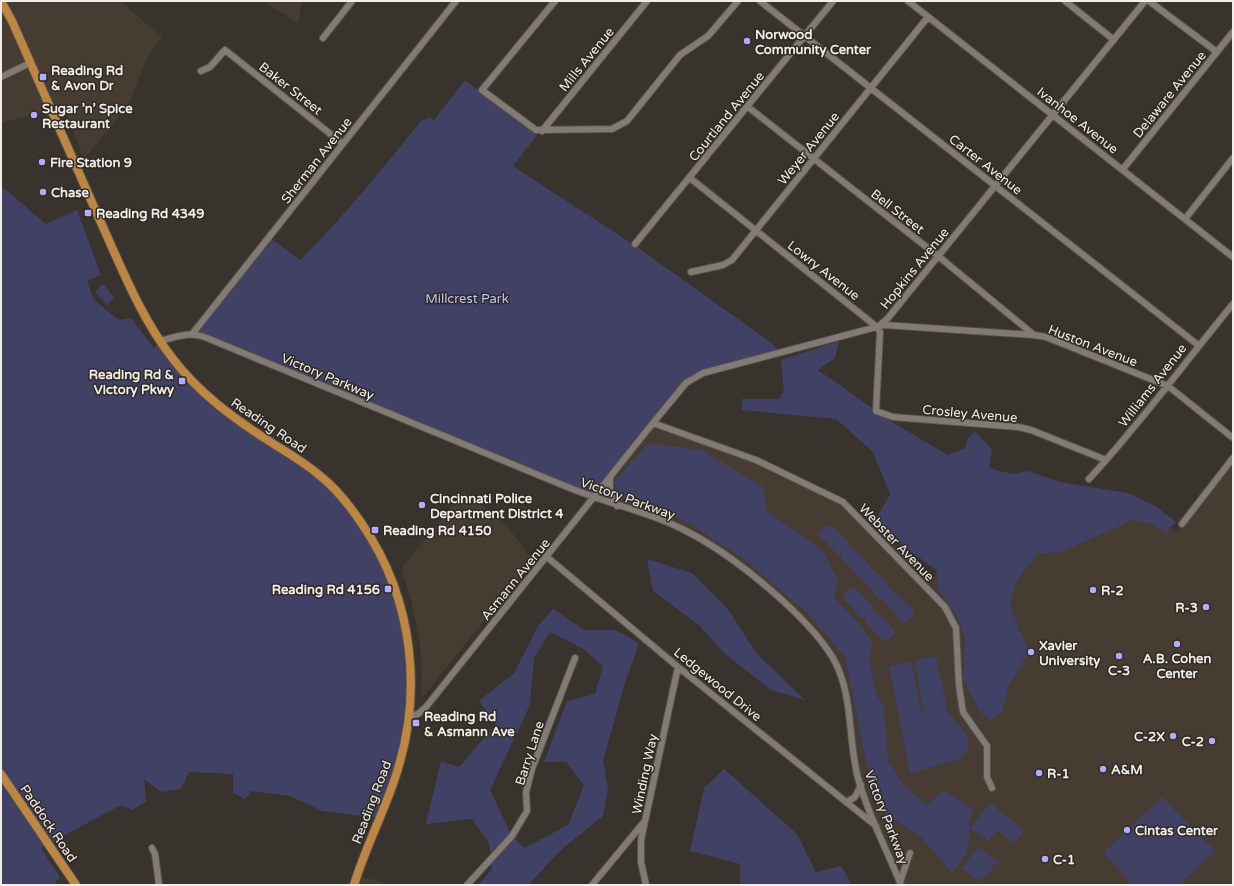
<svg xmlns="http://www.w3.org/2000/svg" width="1234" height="886" viewBox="0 0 1234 886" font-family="'Varela Round',sans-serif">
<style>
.built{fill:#463c32}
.green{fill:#414065;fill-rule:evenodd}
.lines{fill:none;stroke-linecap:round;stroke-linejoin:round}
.minor-casing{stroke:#56524d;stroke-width:8}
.major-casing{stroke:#56524d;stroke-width:10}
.minor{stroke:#827b75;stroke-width:6}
.major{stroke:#be8643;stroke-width:8}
.poi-dot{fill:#afaefa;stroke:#2f2924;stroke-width:1.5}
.labels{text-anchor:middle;stroke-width:3;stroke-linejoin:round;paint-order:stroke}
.poi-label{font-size:13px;font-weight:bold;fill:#f1eeea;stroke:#2f2924;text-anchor:start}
.street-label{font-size:13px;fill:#f1eeea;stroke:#2f2924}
.park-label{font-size:13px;fill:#c1c2f9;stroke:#2f2924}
</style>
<rect width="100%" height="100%" fill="#39332e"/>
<path class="built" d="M 1,1 L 120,1 L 162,37 L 149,54 L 127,107 L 84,159 L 64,107 L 1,123 Z
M 264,1 L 302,1 L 298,23 Z
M 653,423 L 702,440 L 819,490 L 853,512 L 934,577 L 1091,496 L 1155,518 L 1176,532 L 1233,458 L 1233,885 L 901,885 L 863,793 L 846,693 L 832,657 L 789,606 L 747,573 L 690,533 L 593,498 Z
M 464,491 L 506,525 L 533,560 L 421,699 L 422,670 L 419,636 L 410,596 L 401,569 Z
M 357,875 L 391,885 L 354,885 Z"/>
<path class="green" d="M 465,80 L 537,135 L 513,166 L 634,245 L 773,344 L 779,353 L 696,375 L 593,498 L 193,333 L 269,237 L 300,260 C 344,217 382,169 421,121 L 430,117 L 434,120 Z
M 1,186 L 46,224 L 77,210 L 101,275 L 87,281 L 94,300 L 119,320 L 131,318 L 154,348 L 160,341 L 193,382 L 325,479 L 380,554 L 403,612 L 409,716 L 379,818 L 322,811 L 290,796 L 251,791 L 245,799 L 233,793 L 233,774 L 189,772 L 181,789 L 161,792 L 144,779 L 146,801 L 132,810 L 121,805 L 41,848 L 60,877 L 54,885 L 1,885 Z
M 103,284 L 115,298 L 107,305 L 95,292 Z
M 839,341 L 835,358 L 818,370 L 892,422 L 948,455 L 965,448 L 967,439 L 975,431 L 992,450 L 989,468 L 1012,474 L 1028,471 L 1060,482 L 1128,493 L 1155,506 L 1176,522 L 1166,533 L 1152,524 L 1133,520 L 1061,552 L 1038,554 C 1026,568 1011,584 1011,605 C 1012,614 1025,640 1029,651 L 1009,686 L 1002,713 L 991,720 L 981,713 L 963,679 L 965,638 L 956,614 L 939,591 L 936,570 L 873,524 L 890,494 L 873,452 L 836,419 L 742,410 L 742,399 L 779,399 L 784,392 L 781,360 Z
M 648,443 L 702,450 L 763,487 L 767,511 L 824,552 L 838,581 L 834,597 L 861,626 L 873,644 L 869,656 L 876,694 L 884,707 L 888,760 L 903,784 L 926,805 L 944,790 L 972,808 L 967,853 L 952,873 L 921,837 L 883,813 L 867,767 L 845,657 L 809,614 L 743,559 L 690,524 L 650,503 L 617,497 L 615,481 Z
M 827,525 L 831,525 L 849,543 L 849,547 L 852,547 L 871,566 L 870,570 L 874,570 L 892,589 L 892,592 L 896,593 L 914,611 L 914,615 L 906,623 L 902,622 L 885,603 L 884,600 L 880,600 L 863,581 L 863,578 L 858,577 L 841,558 L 841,555 L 837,554 L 819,535 L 819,532 Z
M 647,559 L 692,573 L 727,608 L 757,654 L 805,700 L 771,690 L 724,653 L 699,625 L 653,591 Z
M 851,588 L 855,588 L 873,607 L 873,611 L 877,611 L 895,630 L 895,633 L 888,640 L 883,640 L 865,622 L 865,618 L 861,618 L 844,600 L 844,595 Z
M 553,609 L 584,630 L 616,630 L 639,643 L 625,683 L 603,761 L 608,788 L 603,816 L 562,849 L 528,885 L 478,885 L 492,869 L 489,843 L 472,819 L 426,824 L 441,761 L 459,767 L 496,724 L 479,701 L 514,673 L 538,626 ZM 550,632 L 585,650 L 603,666 L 595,694 L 567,701 L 544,762 L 566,762 L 584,785 L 568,825 L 524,848 L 512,836 L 490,790 L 530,705 L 534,658 Z
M 936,656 L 948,713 L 965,732 L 969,742 L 967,752 L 959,760 L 910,773 L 889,666 L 911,661 L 921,711 L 924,711 L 914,661 Z
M 724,769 L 797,834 L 816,872 L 841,866 L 852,885 L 740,885 L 740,864 L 690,851 L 704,788 Z
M 1162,797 L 1215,851 L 1179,885 L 1133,885 L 1103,853 Z
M 990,803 L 1024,830 L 1014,843 L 997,830 L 988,841 L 970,828 Z
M 978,847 L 1000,863 L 994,864 L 989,874 L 978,881 L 962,868 Z"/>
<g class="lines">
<defs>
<path id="minor" d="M 555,1 L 482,90 L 536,130 L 612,129 L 627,121 L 680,55 L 708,36 L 738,1
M 760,1 L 1198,345
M 908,1 L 1233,257
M 1065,1 L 1114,40
M 1149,1 L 1217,52
M 323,38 L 352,1
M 201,71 L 210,67 L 225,50 L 343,144
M 1,77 L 30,63
M 748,107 L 938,256 L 1034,335
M 542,131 L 647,1
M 1123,169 L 1233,32
M 690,178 L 877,327 L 880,332 L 876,411 L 893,417 L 1018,427 L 1031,430 L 1106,460
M 1185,219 L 1233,158
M 635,244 L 833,1
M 691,272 L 723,265 L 732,260 L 928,17
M 879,326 L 888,318 L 1145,1
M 193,333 L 456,1
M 160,341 C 179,336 188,331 207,338 C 326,387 445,437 565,486 C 605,503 651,512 690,533 C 734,556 807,615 833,658 C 853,693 848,735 857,774 C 866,810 887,850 901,885
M 653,423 L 756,460 L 843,502 L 945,607 L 956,628 L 959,686 L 963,712 L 987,746 L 987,777 L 992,788
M 610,478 L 610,493 L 617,506
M 1089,479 C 1140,424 1185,362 1233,304
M 1182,524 L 1233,458
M 547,557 L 678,667 L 876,826
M 409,716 L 418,714 L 426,707 L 653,423 L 686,383 L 703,373 L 884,325 L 1034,335 L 1046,337 L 1168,386 L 1233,438
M 847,802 L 855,797 L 861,785
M 152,848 L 155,854 L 159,885
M 900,882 L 910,853
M 467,885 L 512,836 L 527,811 L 526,792 L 532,769 L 575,658
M 592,885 L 644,822
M 646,885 L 641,862 L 641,840 L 678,667"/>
<path id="major" d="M 1,1 L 12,21 C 40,86 69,151 98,216 C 120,264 140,317 173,359 C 199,393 233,418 269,441 C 286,452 304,462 319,475 C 336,488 350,506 362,524 C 414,600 424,695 394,781 C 382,816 365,849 354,885
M 1,774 L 76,885"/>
</defs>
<use href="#minor" class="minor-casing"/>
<use href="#major" class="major-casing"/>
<use href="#minor" class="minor"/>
<use href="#major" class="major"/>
</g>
<g class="poi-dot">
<circle cx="747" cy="41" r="4"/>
<rect x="39" y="73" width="8" height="8" rx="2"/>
<circle cx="34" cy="115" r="4"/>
<circle cx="42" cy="162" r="4"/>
<circle cx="43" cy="192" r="4"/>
<rect x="84" y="209" width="8" height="8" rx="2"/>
<rect x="178" y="377" width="8" height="8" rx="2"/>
<circle cx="422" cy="505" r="4"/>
<rect x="371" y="526" width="8" height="8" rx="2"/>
<rect x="384" y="585" width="8" height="8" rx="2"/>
<circle cx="1093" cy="590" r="4"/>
<circle cx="1206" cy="607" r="4"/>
<circle cx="1177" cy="644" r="4"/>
<circle cx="1031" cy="652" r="4"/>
<circle cx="1119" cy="656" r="4"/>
<rect x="412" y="719" width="8" height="8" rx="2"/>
<circle cx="1173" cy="736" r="4"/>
<circle cx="1212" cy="741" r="4"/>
<circle cx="1103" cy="769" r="4"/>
<circle cx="1039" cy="773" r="4"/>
<circle cx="1127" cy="830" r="4"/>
<circle cx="1045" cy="859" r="4"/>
</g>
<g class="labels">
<g class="poi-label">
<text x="755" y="39">Norwood<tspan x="755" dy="15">Community Center</tspan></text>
<text x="51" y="75">Reading Rd<tspan x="51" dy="15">&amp; Avon Dr</tspan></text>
<text x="42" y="113">Sugar ’n’ Spice<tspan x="42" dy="15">Restaurant</tspan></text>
<text x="50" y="167">Fire Station 9</text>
<text x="51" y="197">Chase</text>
<text x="96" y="218">Reading Rd 4349</text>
<text x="174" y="379" text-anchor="end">Reading Rd &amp;<tspan x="174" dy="15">Victory Pkwy</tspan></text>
<text x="430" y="503">Cincinnati Police<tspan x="430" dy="15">Department District 4</tspan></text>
<text x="383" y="535">Reading Rd 4150</text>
<text x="380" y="594" text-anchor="end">Reading Rd 4156</text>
<text x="1101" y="595">R-2</text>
<text x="1198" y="612" text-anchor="end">R-3</text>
<text x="1039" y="650">Xavier<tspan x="1039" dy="15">University</tspan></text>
<text x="1177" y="663" text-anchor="middle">A.B. Cohen<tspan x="1177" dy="15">Center</tspan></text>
<text x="1119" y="675" text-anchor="middle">C-3</text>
<text x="424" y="721">Reading Rd<tspan x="424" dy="15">&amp; Asmann Ave</tspan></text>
<text x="1165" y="741" text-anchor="end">C-2X</text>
<text x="1204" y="746" text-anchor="end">C-2</text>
<text x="1111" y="774">A&amp;M</text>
<text x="1047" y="778">R-1</text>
<text x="1135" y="835">Cintas Center</text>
<text x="1053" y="864">C-1</text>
</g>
<g class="street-label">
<text transform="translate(586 59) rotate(-51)" y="5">Mills Avenue</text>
<text transform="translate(291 88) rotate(38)" y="5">Baker Street</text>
<text transform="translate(1169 94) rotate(-51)" y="5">Delaware Avenue</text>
<text transform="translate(726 116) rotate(-51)" y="5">Courtland Avenue</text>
<text transform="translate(1078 120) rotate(38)" y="5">Ivanhoe Avenue</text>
<text transform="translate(808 148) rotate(-51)" y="5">Weyer Avenue</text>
<text transform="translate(316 160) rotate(-52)" y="5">Sherman Avenue</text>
<text transform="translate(986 164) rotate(38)" y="5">Carter Avenue</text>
<text transform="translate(898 211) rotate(38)" y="5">Bell Street</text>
<text transform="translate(914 268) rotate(-51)" y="5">Hopkins Avenue</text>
<text transform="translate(824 270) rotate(38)" y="5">Lowry Avenue</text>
<text transform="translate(1093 345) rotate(21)" y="5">Huston Avenue</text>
<text transform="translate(328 376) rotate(23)" y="5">Victory Parkway</text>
<text transform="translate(1152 385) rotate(-52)" y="5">Williams Avenue</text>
<text transform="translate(970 413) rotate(5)" y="5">Crosley Avenue</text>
<text transform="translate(269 425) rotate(34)" y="5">Reading Road</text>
<text transform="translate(628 498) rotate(20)" y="5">Victory Parkway</text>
<text transform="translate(897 542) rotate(46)" y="5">Webster Avenue</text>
<text transform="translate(515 579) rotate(-51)" y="5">Asmann Avenue</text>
<text transform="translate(718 684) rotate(39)" y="5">Ledgewood Drive</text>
<text transform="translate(529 753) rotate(-72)" y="5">Barry Lane</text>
<text transform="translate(644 774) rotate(-78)" y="5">Winding Way</text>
<text transform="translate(371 802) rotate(-69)" y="5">Reading Road</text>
<text transform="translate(887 817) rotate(69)" y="5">Victory Parkway</text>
<text transform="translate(49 823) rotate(56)" y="5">Paddock Road</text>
</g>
<g class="park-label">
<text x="467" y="303">Millcrest Park</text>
</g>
</g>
<rect width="1234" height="886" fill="none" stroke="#f1eeea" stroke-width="4"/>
</svg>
